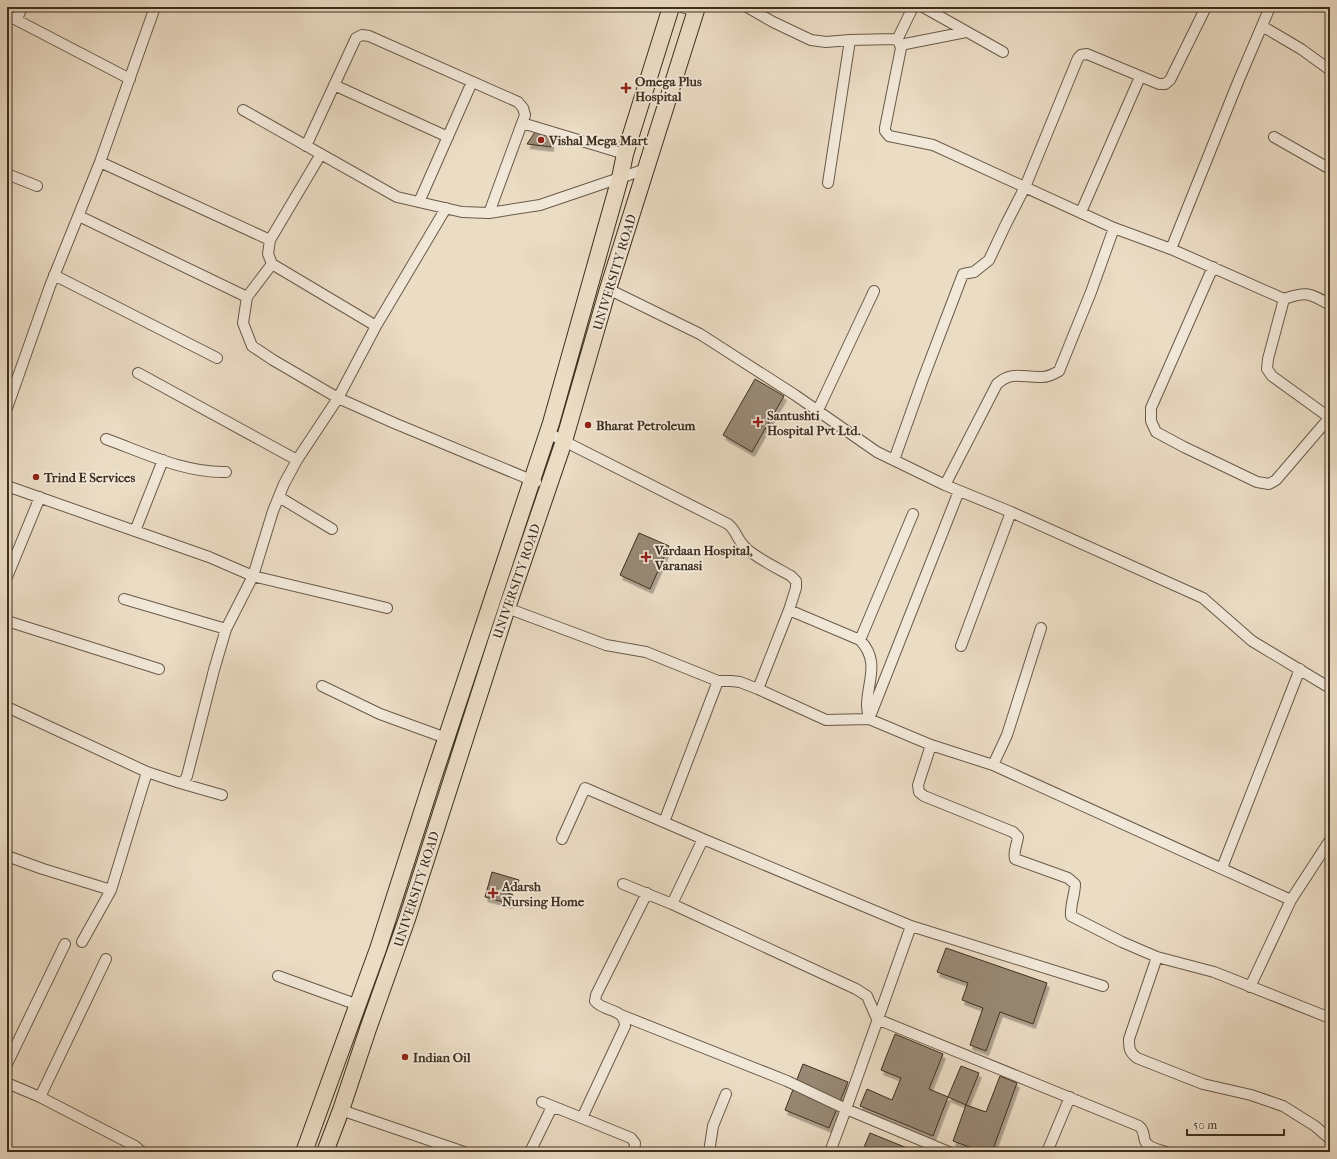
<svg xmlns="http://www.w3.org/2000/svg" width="1337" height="1159" viewBox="0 0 1337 1159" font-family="'IM FELL French Canon',serif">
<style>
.building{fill:#988974;stroke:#3e2f1e;filter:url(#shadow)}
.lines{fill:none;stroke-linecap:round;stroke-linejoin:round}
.street-casing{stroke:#695a48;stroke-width:12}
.primary-casing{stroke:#3e2f1e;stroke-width:18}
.street{stroke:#f2e8d9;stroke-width:10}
.primary{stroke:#ebdcc4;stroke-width:16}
.poi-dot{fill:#8f2418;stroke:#f2e8d9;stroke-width:1.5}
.labels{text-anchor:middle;stroke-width:3.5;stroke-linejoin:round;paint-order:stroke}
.poi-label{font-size:13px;font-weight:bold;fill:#3e2f1e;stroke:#f2e8d9;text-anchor:start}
.street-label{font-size:13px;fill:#3e2f1e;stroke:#f2e8d9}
</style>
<defs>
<filter id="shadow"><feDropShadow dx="2.5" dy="4.5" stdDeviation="0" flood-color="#0004"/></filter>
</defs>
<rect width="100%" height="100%" fill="#ebdcc4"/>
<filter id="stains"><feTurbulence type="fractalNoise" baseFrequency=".005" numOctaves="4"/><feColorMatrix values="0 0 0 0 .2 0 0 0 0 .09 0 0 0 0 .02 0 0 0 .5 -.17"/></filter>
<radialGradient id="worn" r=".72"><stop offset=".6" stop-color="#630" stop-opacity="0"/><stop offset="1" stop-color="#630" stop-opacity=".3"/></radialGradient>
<path class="building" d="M 535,132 L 552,136 L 551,147 L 527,144 Z
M 755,379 L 784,396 L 752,452 L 723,435 Z
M 639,533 L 669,546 L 650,589 L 620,575 Z
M 492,872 L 519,880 L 517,886 L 511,884 L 508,893 L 513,895 L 510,904 L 485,897 Z
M 946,948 L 1047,983 L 1033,1024 L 1000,1012 L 986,1051 L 970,1045 L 983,1008 L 962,1000 L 968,983 L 937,972 Z
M 895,1034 L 943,1054 L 929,1089 L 948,1097 L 933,1136 L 860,1106 L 867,1089 L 892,1100 L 901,1078 L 881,1070 Z
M 803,1064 L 848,1082 L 829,1128 L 785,1110 Z
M 961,1066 L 979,1073 L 966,1105 L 948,1097 Z
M 1000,1076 L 1017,1083 L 992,1152 L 983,1152 L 953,1141 L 966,1105 L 986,1112 Z
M 870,1133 L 917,1152 L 862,1152 Z"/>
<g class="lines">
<defs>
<path id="street" d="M 682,7 L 695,11
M 747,7 L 773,22 L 811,40 L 826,42 L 850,40 L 895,39 L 899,42 L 901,48 L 885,128 L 885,131 L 889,136 L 933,145 L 1114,228 L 1171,249 L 1284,299 L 1268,359 L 1267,369 L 1272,376 L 1330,418
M 923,7 L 1003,52
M 7,15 L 130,79
M 17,19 L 22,7
M 1262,26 L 1301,49 L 1330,70
M 897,40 L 913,7
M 900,45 L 966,32
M 334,85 L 448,137
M 243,110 L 397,197 L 462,212 L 489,213 L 540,205 L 646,169
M 522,123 L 625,154
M 1274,137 L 1330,169
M 306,146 L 356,38 L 362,35 L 369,36 L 518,102 L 523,108 L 525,115 L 489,213
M 321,154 L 270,240 L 268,254 L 272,264 L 376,326
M 100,162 L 270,240
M 7,174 L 37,186
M 828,183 L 850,40
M 419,202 L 472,82
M 1081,212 L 1140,77
M 79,216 L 247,297
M 1171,249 L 1238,82 L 1270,7
M 272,264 L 247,297 L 243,323 L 252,346 L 273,360 L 338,398 L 394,423 L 536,482
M 1213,267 L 1151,408 L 1151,421 L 1156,432 L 1184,447 L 1257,482 L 1269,484 L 1276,480 L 1330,417
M 54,275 L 217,358
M 608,289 L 700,334 L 795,395 L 877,452 L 945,485 L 1011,512 L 1203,598 L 1252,641 L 1330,688
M 1284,299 C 1307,291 1310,293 1330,305
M 138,373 L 297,460
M 7,408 L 50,286 L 100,162 L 155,7
M 818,410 L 874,291
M 548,433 L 728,524 C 736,530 737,539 744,546 C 752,556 779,569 791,576 L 796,581 L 796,588 L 789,610 L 860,640 C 880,661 868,680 867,704 C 867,709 868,714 869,719 L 931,745 L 993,765 L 1291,900
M 106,439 C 145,453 184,473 226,472
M 894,460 L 923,379 L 963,274 L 974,272 L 989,260 L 1006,224 L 1025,187 L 1078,58 L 1081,55 L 1087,54 L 1159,84 L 1165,84 L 1170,80 L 1206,7
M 945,485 L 997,384 C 1012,370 1024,378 1042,377 C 1049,377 1054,374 1059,371 L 1091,292 L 1114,228
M 7,486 L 209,557 L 253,576 L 387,608
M 279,497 L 332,529
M 135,531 L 163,460
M 7,577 L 40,497
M 124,599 L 226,629
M 507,608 L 606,645 L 646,652 L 718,681 L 731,681 L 740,682 L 758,689 L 826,720 L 869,719 L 959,491
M 7,621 L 159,669
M 860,640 L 913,514
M 961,646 L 1011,512
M 322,686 L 380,714 L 446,738
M 758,689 L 789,610
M 7,707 L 147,772 L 180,783 L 184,781 L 187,776 L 214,670 L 226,629 L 253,576 L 273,511 L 284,484 L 297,460 L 338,398 L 376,326 L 446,208
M 931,745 L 918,785 L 919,792 L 924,796 L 1013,832 L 1018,837 C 1017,845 1013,851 1015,859 L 1068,878 L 1075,884 C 1075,895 1070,905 1071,916 L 1122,942 L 1157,957 L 1214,972 L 1330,1018
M 993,765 L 1007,735 L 1041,628
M 180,783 L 222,795
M 664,822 L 718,681
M 562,839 L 585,788 L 703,839 L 911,926 L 1103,986
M 7,856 L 43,869 L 111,890
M 1222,868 L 1300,669
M 623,884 L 672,904 L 856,989 L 867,996 L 877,1019 L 1139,1126 C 1145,1131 1143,1135 1145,1141 C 1148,1148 1160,1150 1166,1152
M 672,904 L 703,839
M 82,942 L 111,890 L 147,772
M 1157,957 L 1129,1039 C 1129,1048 1129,1052 1137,1058 L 1203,1084 L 1251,1095 L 1283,1106 L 1315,1126 L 1330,1139
M 278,976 L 358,1005
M 1250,987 L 1291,900 L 1330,840
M 621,1015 L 787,1081 L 846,1109 L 949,1152
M 7,1064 L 65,944
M 7,1083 L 40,1097 L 135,1146 L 142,1152
M 40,1097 L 106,959
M 542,1102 L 582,1118
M 341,1110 L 464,1152
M 530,1152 L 551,1109 L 560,1109
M 634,1152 L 635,1143 L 631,1138 L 582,1118 L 625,1026 C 624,1007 605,1013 595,1001 L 596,995 L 647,893
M 709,1152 L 713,1126 L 726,1094
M 830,1152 L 846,1109 L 911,926
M 1047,1152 L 1070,1097"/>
<path id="primary" d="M 304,1152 L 378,949 L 433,778 L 551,423 L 620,178 L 625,154 L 671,7
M 325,1152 L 341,1110 L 368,1029 L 407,919 L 507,608 L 564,441 L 608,289 L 697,7"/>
</defs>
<use href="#street" class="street-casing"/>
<use href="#primary" class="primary-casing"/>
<use href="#street" class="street"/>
<use href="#primary" class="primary"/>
</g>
<g class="poi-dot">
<path d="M624 82h4v4h4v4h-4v4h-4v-4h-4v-4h4z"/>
<circle cx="541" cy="140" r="4"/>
<path d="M756 416h4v4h4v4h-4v4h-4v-4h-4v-4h4z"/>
<circle cx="588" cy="425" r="4"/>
<circle cx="36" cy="477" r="4"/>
<path d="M644 551h4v4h4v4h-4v4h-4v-4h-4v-4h4z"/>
<path d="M491 887h4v4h4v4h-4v4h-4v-4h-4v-4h4z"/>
<circle cx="405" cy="1057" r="4"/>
</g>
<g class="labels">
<g class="poi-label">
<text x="635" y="86">Omega Plus<tspan x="635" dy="15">Hospital</tspan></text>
<text x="549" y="145">Vishal Mega Mart</text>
<text x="767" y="420">Santushti<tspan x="767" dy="15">Hospital Pvt Ltd.</tspan></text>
<text x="596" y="430">Bharat Petroleum</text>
<text x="44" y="482">Trind E Services</text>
<text x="655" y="555">Vardaan Hospital,<tspan x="655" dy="15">Varanasi</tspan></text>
<text x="502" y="891">Adarsh<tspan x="502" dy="15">Nursing Home</tspan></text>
<text x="413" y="1062">Indian Oil</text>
</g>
<g class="street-label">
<text transform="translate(614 272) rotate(-73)" y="5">UNIVERSITY ROAD</text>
<text transform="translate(516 581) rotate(-71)" y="5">UNIVERSITY ROAD</text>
<text transform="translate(416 889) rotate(-72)" y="5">UNIVERSITY ROAD</text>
</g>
</g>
<rect width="1337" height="1159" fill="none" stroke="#ebdcc4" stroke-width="24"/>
<rect x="8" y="8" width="1321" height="1143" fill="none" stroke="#3e2f1e" stroke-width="2"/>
<rect x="12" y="12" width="1313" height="1135" fill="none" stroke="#3e2f1e"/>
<path d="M1187 1129v6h97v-6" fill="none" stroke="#3e2f1e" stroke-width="2"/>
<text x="1193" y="1129" font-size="12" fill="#3e2f1e" stroke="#f2e8d9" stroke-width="3" paint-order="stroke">50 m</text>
<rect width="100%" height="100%" filter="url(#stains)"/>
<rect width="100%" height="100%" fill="url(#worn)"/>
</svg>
